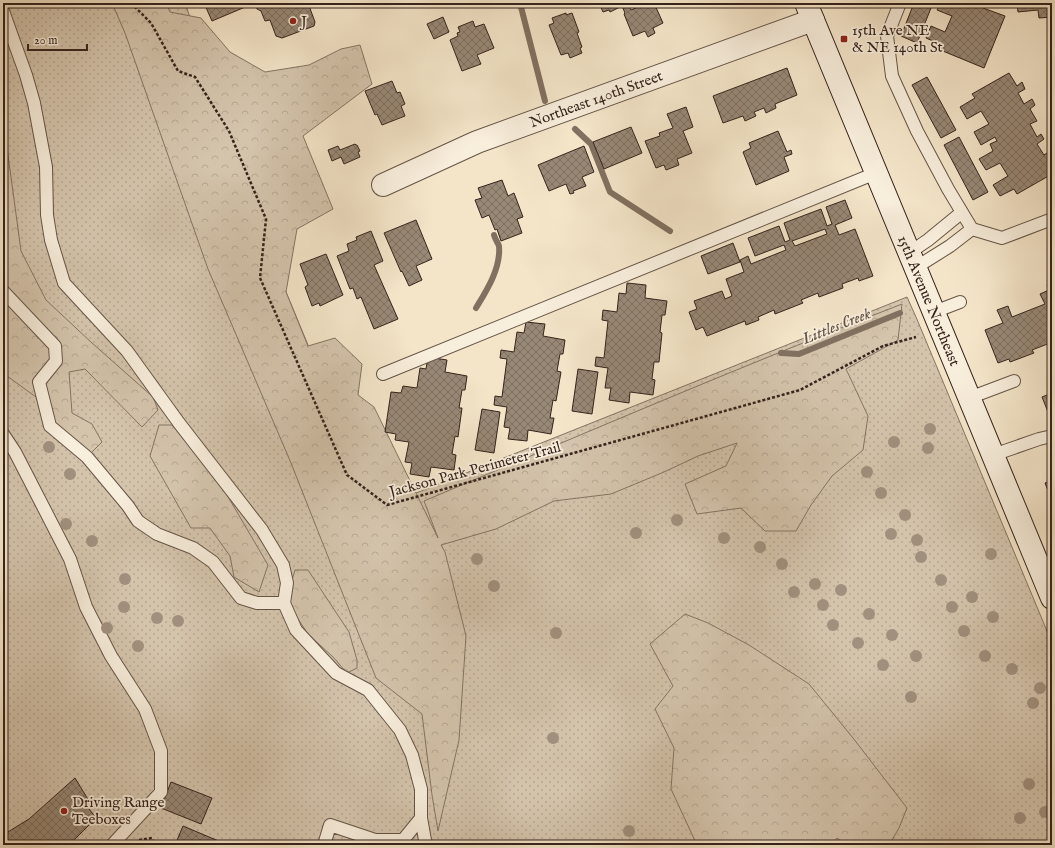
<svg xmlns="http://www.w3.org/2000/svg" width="1055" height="848" viewBox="0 0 1055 848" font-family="'IM FELL English',serif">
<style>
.grass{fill:url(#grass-dots);stroke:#847464}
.forest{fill:url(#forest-crowns);stroke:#847464}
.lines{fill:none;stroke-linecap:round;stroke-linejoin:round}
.stream{stroke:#817060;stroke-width:6}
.building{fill:url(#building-cross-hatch);stroke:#35231c;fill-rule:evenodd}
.lane-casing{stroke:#655447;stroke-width:14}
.street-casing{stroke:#655447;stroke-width:24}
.secondary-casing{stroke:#35231c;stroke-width:24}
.path{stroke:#35231c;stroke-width:2.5;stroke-dasharray:3 2;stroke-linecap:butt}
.lane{stroke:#f8eedc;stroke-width:12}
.street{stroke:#f8eedc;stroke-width:22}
.secondary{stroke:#f8eedc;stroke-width:22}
.tree{fill:#a1907e}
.poi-dot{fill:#8f2418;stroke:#f8eedc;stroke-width:1.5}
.labels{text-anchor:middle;stroke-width:3.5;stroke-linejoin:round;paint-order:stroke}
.poi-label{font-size:15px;fill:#35231c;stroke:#f8eedc;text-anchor:start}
.street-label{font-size:15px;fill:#35231c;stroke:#f8eedc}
.water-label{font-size:16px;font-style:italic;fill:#615044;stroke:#f8eedc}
</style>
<defs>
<pattern id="grass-dots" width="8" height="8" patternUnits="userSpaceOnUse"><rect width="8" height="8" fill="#d4c4ac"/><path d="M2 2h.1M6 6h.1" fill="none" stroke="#b7a893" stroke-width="1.8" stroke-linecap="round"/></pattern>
<pattern id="forest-crowns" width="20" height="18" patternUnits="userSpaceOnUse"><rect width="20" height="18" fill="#d4c4ac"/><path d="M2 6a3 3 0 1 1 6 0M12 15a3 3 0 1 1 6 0" fill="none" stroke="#b7a893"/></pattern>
<pattern id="building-cross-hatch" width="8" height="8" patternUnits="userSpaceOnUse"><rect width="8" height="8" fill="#988876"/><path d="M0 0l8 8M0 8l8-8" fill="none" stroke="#7d6f60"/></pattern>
</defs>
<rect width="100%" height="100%" fill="#f4e5c9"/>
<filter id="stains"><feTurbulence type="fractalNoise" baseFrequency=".005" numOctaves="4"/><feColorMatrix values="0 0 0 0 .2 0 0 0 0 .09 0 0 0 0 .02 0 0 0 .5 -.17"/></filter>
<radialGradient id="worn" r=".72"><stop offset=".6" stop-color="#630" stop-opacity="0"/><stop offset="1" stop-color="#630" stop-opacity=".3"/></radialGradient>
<path class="grass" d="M 3,3 L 185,3 L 286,292 L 376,509 L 907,297 L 916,317 L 1052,643 L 1052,845 L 3,845 Z"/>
<path class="forest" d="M 112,3 L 166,3 L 170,12 L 201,18 L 230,52 L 265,72 L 309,65 L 341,49 L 360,45 L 372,84 L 303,136 L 333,209 L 297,229 L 286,292 L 308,346 L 335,338 L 362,364 L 358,395 L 374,407 L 438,538 L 424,501 C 583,434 741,366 902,304 L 898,340 L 846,369 L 868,416 L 863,450 L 832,476 L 811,505 L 796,531 L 765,531 L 741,508 L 697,514 L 685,484 L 726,466 L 737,443 L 698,456 L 664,472 L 611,494 L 554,501 L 496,529 L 441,545 L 445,552 L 466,636 L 459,740 L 438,831 L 432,795 L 422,714 L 376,678 L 291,463 L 208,269 L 125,33 Z
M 3,118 L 21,251 L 46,300 L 92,343 L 153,397 L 158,410 L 142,427 L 85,369 L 69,372 L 72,413 L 92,424 L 102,442 L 87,457 L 66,442 L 40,400 L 3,373 Z
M 159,425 L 172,425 L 220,483 L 268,565 L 259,592 L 234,577 L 230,556 L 210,528 L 191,528 L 150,456 Z
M 295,570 L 308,570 L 349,632 L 357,660 L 357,668 L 347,673 L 333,657 L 308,634 L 286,601 Z
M 685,614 L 708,623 L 749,645 L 809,684 L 853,738 L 907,808 L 899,828 L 889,845 L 847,845 L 837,838 L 831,845 L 697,845 L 671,789 L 674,748 L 655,709 L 673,686 L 650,644 Z"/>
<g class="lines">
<path class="stream" d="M 520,3 L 545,101
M 575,129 L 591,144 L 610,192 L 670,231
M 476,308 C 487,290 501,268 499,246 C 498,243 495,239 494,235
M 781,353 L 799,354 L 900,313"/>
</g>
<path class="building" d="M 204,3 L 249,3 L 250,5 L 212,21 Z
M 255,3 L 308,3 L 315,22 L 314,26 L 282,38 L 276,36 L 270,20 L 265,21 L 261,11 L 257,9 Z
M 599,3 L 627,3 L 631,10 L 648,3 L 654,3 L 663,23 L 653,28 L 655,33 L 648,37 L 645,31 L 633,36 L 624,14 L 625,13 L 622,6 L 610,12 L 609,10 L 603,12 Z
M 914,3 L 933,3 L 917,43 L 901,36 Z
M 941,3 L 981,3 L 985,5 L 983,8 L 1005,16 L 984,68 L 938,49 L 940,44 L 926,38 L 931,26 L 945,32 L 952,16 L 937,10 Z
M 1017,3 L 1052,3 L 1052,17 L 1039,18 L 1038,10 L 1018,12 Z
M 566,13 L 566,15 L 572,13 L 579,32 L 577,33 L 582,47 L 580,48 L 582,53 L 570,58 L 568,53 L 561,55 L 549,25 L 554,23 L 552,18 Z
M 443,17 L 449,32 L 434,39 L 427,24 Z
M 473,21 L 475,27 L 484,24 L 494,48 L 477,55 L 481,64 L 462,71 L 450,40 L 458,36 L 457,33 L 460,32 L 458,27 Z
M 787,68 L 797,95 L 775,104 L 776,108 L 766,113 L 764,108 L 754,112 L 756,116 L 745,121 L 743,116 L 723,123 L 713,96 Z
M 1009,73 L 1017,86 L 1022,82 L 1025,89 L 1018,93 L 1024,104 L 1032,99 L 1035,105 L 1030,109 L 1037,121 L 1030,124 L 1037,137 L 1041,134 L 1044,139 L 1037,144 L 1044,155 L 1050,151 L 1052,154 L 1052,159 L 1049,160 L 1052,166 L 1052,174 L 1017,194 L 1014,189 L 1000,196 L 993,185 L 1008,176 L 1000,163 L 986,170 L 979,159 L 993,151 L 990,144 L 997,141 L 995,137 L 981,145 L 974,132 L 989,124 L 981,111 L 967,119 L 960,107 L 975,98 L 972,94 Z
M 927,77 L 956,130 L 941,138 L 912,85 Z
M 392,81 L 397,93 L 400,92 L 405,104 L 401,106 L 405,116 L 382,125 L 377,114 L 375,115 L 365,91 Z
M 686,107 L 693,127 L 683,131 L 692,153 L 677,159 L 679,165 L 666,170 L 664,165 L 656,168 L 645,141 L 660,136 L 659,133 L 673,128 L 667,114 Z
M 631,127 L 642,153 L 604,169 L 593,142 Z
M 778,131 L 787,152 L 791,150 L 792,154 L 784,157 L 789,171 L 756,185 L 743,152 L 751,148 L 749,143 Z
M 959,137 L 988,192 L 973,200 L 944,145 Z
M 355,144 L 356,145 L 357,145 L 360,151 L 358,152 L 360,157 L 344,164 L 341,157 L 332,161 L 328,150 L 338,146 L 340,150 Z
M 584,146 L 594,172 L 582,177 L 586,186 L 573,191 L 574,193 L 570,194 L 566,184 L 549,191 L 538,165 Z
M 502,180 L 508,196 L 514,193 L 523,217 L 517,219 L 522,233 L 501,241 L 497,229 L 495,230 L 489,215 L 482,218 L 475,200 L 482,198 L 478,188 Z
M 845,200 L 852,218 L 835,225 L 839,235 L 855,229 L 873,276 L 859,281 L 858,278 L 842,284 L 843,288 L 819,297 L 818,293 L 801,300 L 803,303 L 775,314 L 774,310 L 758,317 L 759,320 L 746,325 L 745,321 L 707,336 L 703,327 L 696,330 L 689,312 L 697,309 L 694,301 L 722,291 L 725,299 L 732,296 L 726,279 L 744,272 L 740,260 L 748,256 L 751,264 L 786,250 L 784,245 L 755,256 L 748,238 L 779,226 L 785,242 L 790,240 L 784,223 L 821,209 L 827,226 L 832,224 L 826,207 ZM 825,229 L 827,234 L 795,246 L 792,241 Z
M 416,220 L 432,259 L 416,266 L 422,280 L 409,286 L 402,271 L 401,272 L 384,233 Z
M 371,231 L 383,261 L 374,265 L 398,319 L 374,329 L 361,297 L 357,299 L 353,288 L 350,289 L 337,256 L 349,251 L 347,244 L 357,240 L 356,237 Z
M 733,243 L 740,262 L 708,274 L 701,256 Z
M 326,254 L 343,295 L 320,306 L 319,303 L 312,306 L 305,287 L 308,285 L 300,264 Z
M 627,283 L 646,285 L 645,298 L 667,301 L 665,315 L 662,315 L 660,332 L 662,333 L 659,362 L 654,362 L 652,379 L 655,380 L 653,395 L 630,392 L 629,403 L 609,400 L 611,388 L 605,388 L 608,368 L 595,366 L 596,357 L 604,358 L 608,321 L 602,320 L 603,310 L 617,312 L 619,293 L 626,294 Z
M 1052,283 L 1052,346 L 1050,343 L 1032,350 L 1034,353 L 1010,362 L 1009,359 L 998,363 L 985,330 L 1003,323 L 997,310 L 1008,306 L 1012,317 L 1045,304 L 1040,294 L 1049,290 L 1047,285 Z
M 526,322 L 545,324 L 543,336 L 565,340 L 563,354 L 560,354 L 557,371 L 561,372 L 556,401 L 553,400 L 550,418 L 554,418 L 551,434 L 528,430 L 527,441 L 508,439 L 510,428 L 504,427 L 507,407 L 494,405 L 495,396 L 502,397 L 507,359 L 500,358 L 501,350 L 514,352 L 517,332 L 524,333 Z
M 428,357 L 447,360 L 445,372 L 467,376 L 465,390 L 462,390 L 459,408 L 462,408 L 458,437 L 455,436 L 452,454 L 456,455 L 454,470 L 431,467 L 429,477 L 410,474 L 412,463 L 405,462 L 409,442 L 395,440 L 396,434 L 385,432 L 391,392 L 401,393 L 403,386 L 417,388 L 420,368 L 426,369 Z
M 578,369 L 598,372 L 592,414 L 572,411 Z
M 1052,393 L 1052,416 L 1050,417 L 1042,397 Z
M 482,409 L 500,412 L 494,453 L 475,450 Z
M 1052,480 L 1052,501 L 1045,483 Z
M 75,778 L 89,801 L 86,805 L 96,818 L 69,845 L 3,845 L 3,835 L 29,819 Z
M 171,782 L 212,798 L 201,824 L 161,808 Z
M 183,826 L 228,845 L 175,845 Z"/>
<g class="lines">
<defs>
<path id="lane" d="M 900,3 L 887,36 L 892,76 L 917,131 L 948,189 L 972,229 L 1002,238 L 1052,219
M 3,11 L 26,75 L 34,103 L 46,167 L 47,215 L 51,240 L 64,283 L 127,351 L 179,423 L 262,530 L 283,565 L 287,583 L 284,603 L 296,630 L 336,673 L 368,690 L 400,730 L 412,755 L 421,789 L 421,818 L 403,840 L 375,840 L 330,825 L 324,845
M 909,253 L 928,240 L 961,213
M 915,268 L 950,246 L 972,229
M 3,291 L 55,346 L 56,361 L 39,382 L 50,426 L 87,457 L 128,506 L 138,521 L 157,534 L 193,548 L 213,562 L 241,598 L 257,603 L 284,603
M 934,312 L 960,302
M 383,374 L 876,173
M 969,398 L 1014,381
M 3,434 L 15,452 L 70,559 L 86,607 L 111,656 L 145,709 L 161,751 L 161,792 L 112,845
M 993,455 L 1039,439 L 1052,436
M 421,818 L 425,840 L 427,845"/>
<g id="street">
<path id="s1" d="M 383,185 L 477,142 L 813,20"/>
</g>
<g id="secondary">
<path id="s2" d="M 806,3 L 1052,598"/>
</g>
</defs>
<use href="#lane" class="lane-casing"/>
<use href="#street" class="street-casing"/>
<use href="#secondary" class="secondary-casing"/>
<path class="path" d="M 131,3 L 151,23 L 178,71 L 195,77 L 229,131 L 266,219 L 260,278 L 347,475 L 387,505 L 800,390 L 883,346 L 916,337
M 139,840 L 152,838 L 155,845"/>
<use href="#lane" class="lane"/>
<use href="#street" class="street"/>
<use href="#secondary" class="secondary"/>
</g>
<g class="tree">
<circle cx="930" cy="429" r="6"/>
<circle cx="894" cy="442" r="6"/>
<circle cx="49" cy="447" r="6"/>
<circle cx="928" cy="448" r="6"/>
<circle cx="867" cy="472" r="6"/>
<circle cx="70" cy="474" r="6"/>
<circle cx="881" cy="493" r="6"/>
<circle cx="905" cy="515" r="6"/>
<circle cx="677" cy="520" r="6"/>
<circle cx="66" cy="524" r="6"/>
<circle cx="636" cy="533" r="6"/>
<circle cx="891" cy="534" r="6"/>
<circle cx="724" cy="538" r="6"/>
<circle cx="917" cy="540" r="6"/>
<circle cx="92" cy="541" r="6"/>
<circle cx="760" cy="547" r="6"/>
<circle cx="991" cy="554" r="6"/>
<circle cx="921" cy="557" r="6"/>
<circle cx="477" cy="559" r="6"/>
<circle cx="782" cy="564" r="6"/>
<circle cx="125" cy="579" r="6"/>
<circle cx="941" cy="580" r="6"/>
<circle cx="815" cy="584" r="6"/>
<circle cx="494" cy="586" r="6"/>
<circle cx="841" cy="590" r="6"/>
<circle cx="794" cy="592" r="6"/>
<circle cx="972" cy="597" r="6"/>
<circle cx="823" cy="605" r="6"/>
<circle cx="124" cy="607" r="6"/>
<circle cx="952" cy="607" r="6"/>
<circle cx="869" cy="614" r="6"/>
<circle cx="993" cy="617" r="6"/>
<circle cx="157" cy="618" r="6"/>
<circle cx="178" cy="621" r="6"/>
<circle cx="833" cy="625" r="6"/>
<circle cx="107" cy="628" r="6"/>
<circle cx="964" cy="631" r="6"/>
<circle cx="556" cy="633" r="6"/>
<circle cx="892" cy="635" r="6"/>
<circle cx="858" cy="643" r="6"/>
<circle cx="138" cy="646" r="6"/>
<circle cx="916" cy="656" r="6"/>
<circle cx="985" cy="656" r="6"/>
<circle cx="883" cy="665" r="6"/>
<circle cx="1012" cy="669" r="6"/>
<circle cx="1040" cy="688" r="6"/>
<circle cx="911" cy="697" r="6"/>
<circle cx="1033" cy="703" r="6"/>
<circle cx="553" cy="738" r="6"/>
<circle cx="1029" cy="784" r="6"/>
<circle cx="1045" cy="812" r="6"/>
<circle cx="1020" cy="818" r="6"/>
<circle cx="629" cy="831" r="6"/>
</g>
<g class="poi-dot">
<circle cx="293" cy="21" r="4"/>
<rect x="840" y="35" width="8" height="8" rx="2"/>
<circle cx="64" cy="811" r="4"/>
</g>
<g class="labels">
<g class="poi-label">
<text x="301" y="26">J</text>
<text x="852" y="35">15th Ave NE<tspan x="852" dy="17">&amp; NE 140th St</tspan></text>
<text x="72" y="807">Driving Range<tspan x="72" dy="17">Teeboxes</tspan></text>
</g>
<g class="street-label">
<text dy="5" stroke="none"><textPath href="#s1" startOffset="230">Northeast 140th Street</textPath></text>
<text dy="5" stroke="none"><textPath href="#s2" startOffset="322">15th Avenue Northeast</textPath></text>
<text transform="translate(475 469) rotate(-15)" y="5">Jackson Park Perimeter Trail</text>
</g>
<g class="water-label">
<text transform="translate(836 325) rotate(-22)" y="6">Littles Creek</text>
</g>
</g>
<rect width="1055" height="848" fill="none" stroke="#f4e5c9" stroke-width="16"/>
<rect x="4" y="4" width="1047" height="840" fill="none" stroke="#35231c" stroke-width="2"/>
<rect x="8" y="8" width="1039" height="832" fill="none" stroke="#35231c"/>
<path d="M28 44v6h59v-6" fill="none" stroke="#35231c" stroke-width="2"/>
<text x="34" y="44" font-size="12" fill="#35231c" stroke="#f8eedc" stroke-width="3" paint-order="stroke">20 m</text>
<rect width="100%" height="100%" filter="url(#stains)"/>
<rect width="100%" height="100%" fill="url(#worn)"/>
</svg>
